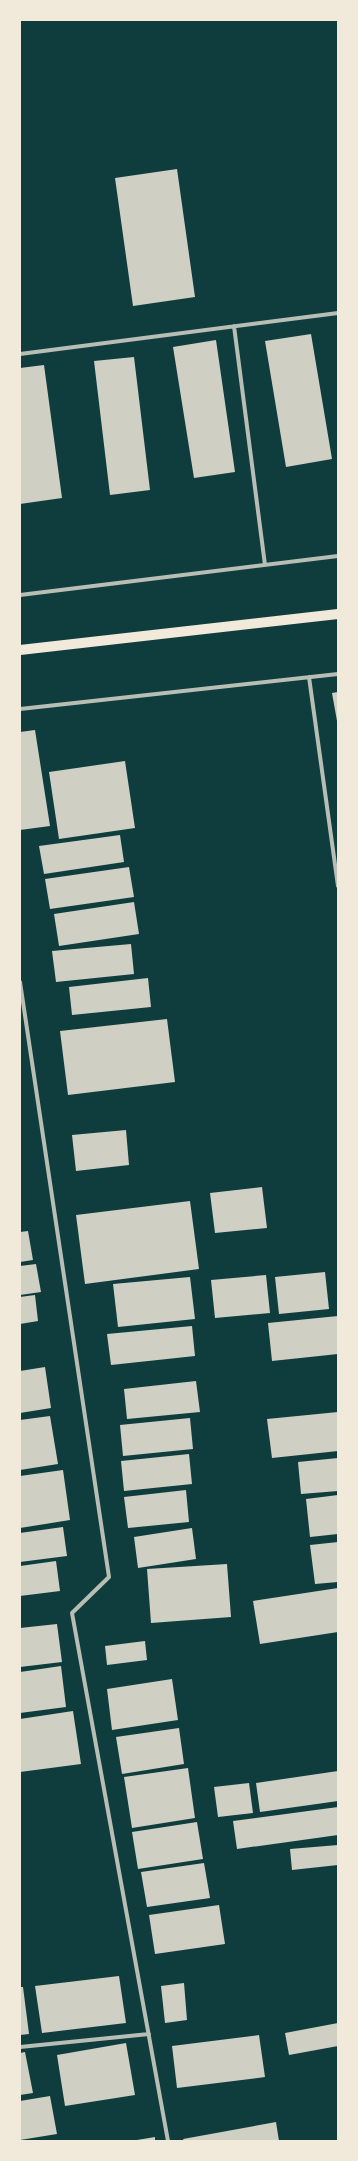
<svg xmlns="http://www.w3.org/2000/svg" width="358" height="2161" viewBox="0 0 358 2161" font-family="'Noto Sans',sans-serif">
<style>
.building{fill:#cfcfc3}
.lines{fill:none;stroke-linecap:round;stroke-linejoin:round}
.minor{stroke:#b8beb3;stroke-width:4}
.primary{stroke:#f1e9da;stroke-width:10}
</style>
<rect width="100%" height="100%" fill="#0f3d3e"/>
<path class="building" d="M 177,169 L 195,297 L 133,306 L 115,178 Z
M 311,334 L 332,459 L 286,467 L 265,341 Z
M 216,340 L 235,472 L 194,478 L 173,347 Z
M 134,357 L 150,490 L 110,495 L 94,361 Z
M 44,365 L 62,498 L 20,504 L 20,368 Z
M 338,692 L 338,721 L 337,721 L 332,693 Z
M 35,730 L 50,826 L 20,830 L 20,732 Z
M 125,761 L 135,828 L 59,839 L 49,772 Z
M 120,835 L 124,862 L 44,874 L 39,846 Z
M 129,867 L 134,897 L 50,909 L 45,879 Z
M 134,902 L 139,934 L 59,946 L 54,914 Z
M 131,944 L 134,974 L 56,982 L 52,951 Z
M 148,978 L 151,1007 L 72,1015 L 69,987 Z
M 167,1019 L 175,1082 L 68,1095 L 60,1031 Z
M 126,1130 L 129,1165 L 76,1171 L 72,1135 Z
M 262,1187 L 267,1228 L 215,1233 L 210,1193 Z
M 190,1201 L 199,1269 L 85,1284 L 76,1215 Z
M 28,1231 L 33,1260 L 20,1262 L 20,1232 Z
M 36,1264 L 41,1292 L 20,1295 L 20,1266 Z
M 325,1272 L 329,1309 L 279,1314 L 275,1277 Z
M 266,1275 L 270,1313 L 215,1318 L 211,1280 Z
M 190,1277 L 195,1319 L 118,1327 L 113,1284 Z
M 35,1295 L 38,1321 L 20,1324 L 20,1297 Z
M 338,1316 L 338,1354 L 272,1361 L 268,1323 Z
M 192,1326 L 195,1356 L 111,1365 L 107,1334 Z
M 45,1367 L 51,1408 L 20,1413 L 20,1371 Z
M 196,1381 L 200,1412 L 127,1419 L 124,1389 Z
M 338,1412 L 338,1451 L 272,1458 L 267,1419 Z
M 50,1416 L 58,1464 L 20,1470 L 20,1420 Z
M 190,1418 L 193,1449 L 123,1456 L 120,1425 Z
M 189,1454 L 192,1484 L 124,1491 L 121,1461 Z
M 338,1458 L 338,1491 L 301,1494 L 298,1462 Z
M 63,1470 L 70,1520 L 20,1528 L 20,1476 Z
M 186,1490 L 189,1522 L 128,1528 L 124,1497 Z
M 338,1495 L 338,1534 L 310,1537 L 306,1499 Z
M 63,1527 L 67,1556 L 20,1562 L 20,1533 Z
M 192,1528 L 196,1559 L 138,1568 L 134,1537 Z
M 338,1542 L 338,1582 L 315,1584 L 310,1545 Z
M 56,1561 L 60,1591 L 20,1596 L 20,1566 Z
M 227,1564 L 231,1617 L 151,1623 L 147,1569 Z
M 338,1588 L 338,1632 L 260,1644 L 253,1601 Z
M 57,1624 L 62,1662 L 20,1667 L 20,1628 Z
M 145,1641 L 147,1660 L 107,1665 L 105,1646 Z
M 61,1666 L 66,1707 L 20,1713 L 20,1672 Z
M 172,1679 L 178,1720 L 112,1730 L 107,1689 Z
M 73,1711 L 81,1764 L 20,1772 L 20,1719 Z
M 179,1728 L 184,1764 L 122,1774 L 116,1737 Z
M 188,1768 L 195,1818 L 132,1828 L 124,1777 Z
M 338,1771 L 338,1801 L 260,1812 L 256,1783 Z
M 249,1783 L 253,1813 L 218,1817 L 214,1787 Z
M 338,1807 L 338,1835 L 237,1849 L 233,1821 Z
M 197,1822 L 203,1859 L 138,1869 L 132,1832 Z
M 338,1845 L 338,1865 L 292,1870 L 290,1849 Z
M 204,1863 L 210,1898 L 147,1907 L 141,1872 Z
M 219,1905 L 225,1944 L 155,1954 L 149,1915 Z
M 119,1976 L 126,2023 L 42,2033 L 35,1986 Z
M 184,1983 L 187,2020 L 165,2023 L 161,1986 Z
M 20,1987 L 23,1987 L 29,2034 L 20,2035 Z
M 338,2023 L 338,2046 L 289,2055 L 285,2033 Z
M 259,2035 L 265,2077 L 177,2088 L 172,2046 Z
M 126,2043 L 135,2095 L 65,2106 L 57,2055 Z
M 25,2052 L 33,2093 L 20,2095 L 20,2053 Z
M 50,2096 L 57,2134 L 20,2140 L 20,2101 Z
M 276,2122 L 279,2141 L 184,2141 L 183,2139 Z
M 155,2137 L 155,2141 L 138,2141 L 137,2140 Z"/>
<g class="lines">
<path class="minor" d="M 234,326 L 265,565
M 20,354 L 338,313
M 20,595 L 338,556
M 309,677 L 338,886
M 20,709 L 338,674
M 20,982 L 109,1577 L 72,1613 L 168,2141
M 20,2047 L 149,2034"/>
<path class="primary" d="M 20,650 L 338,614"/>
</g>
<rect width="358" height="2161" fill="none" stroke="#f1e9da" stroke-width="42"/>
</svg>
